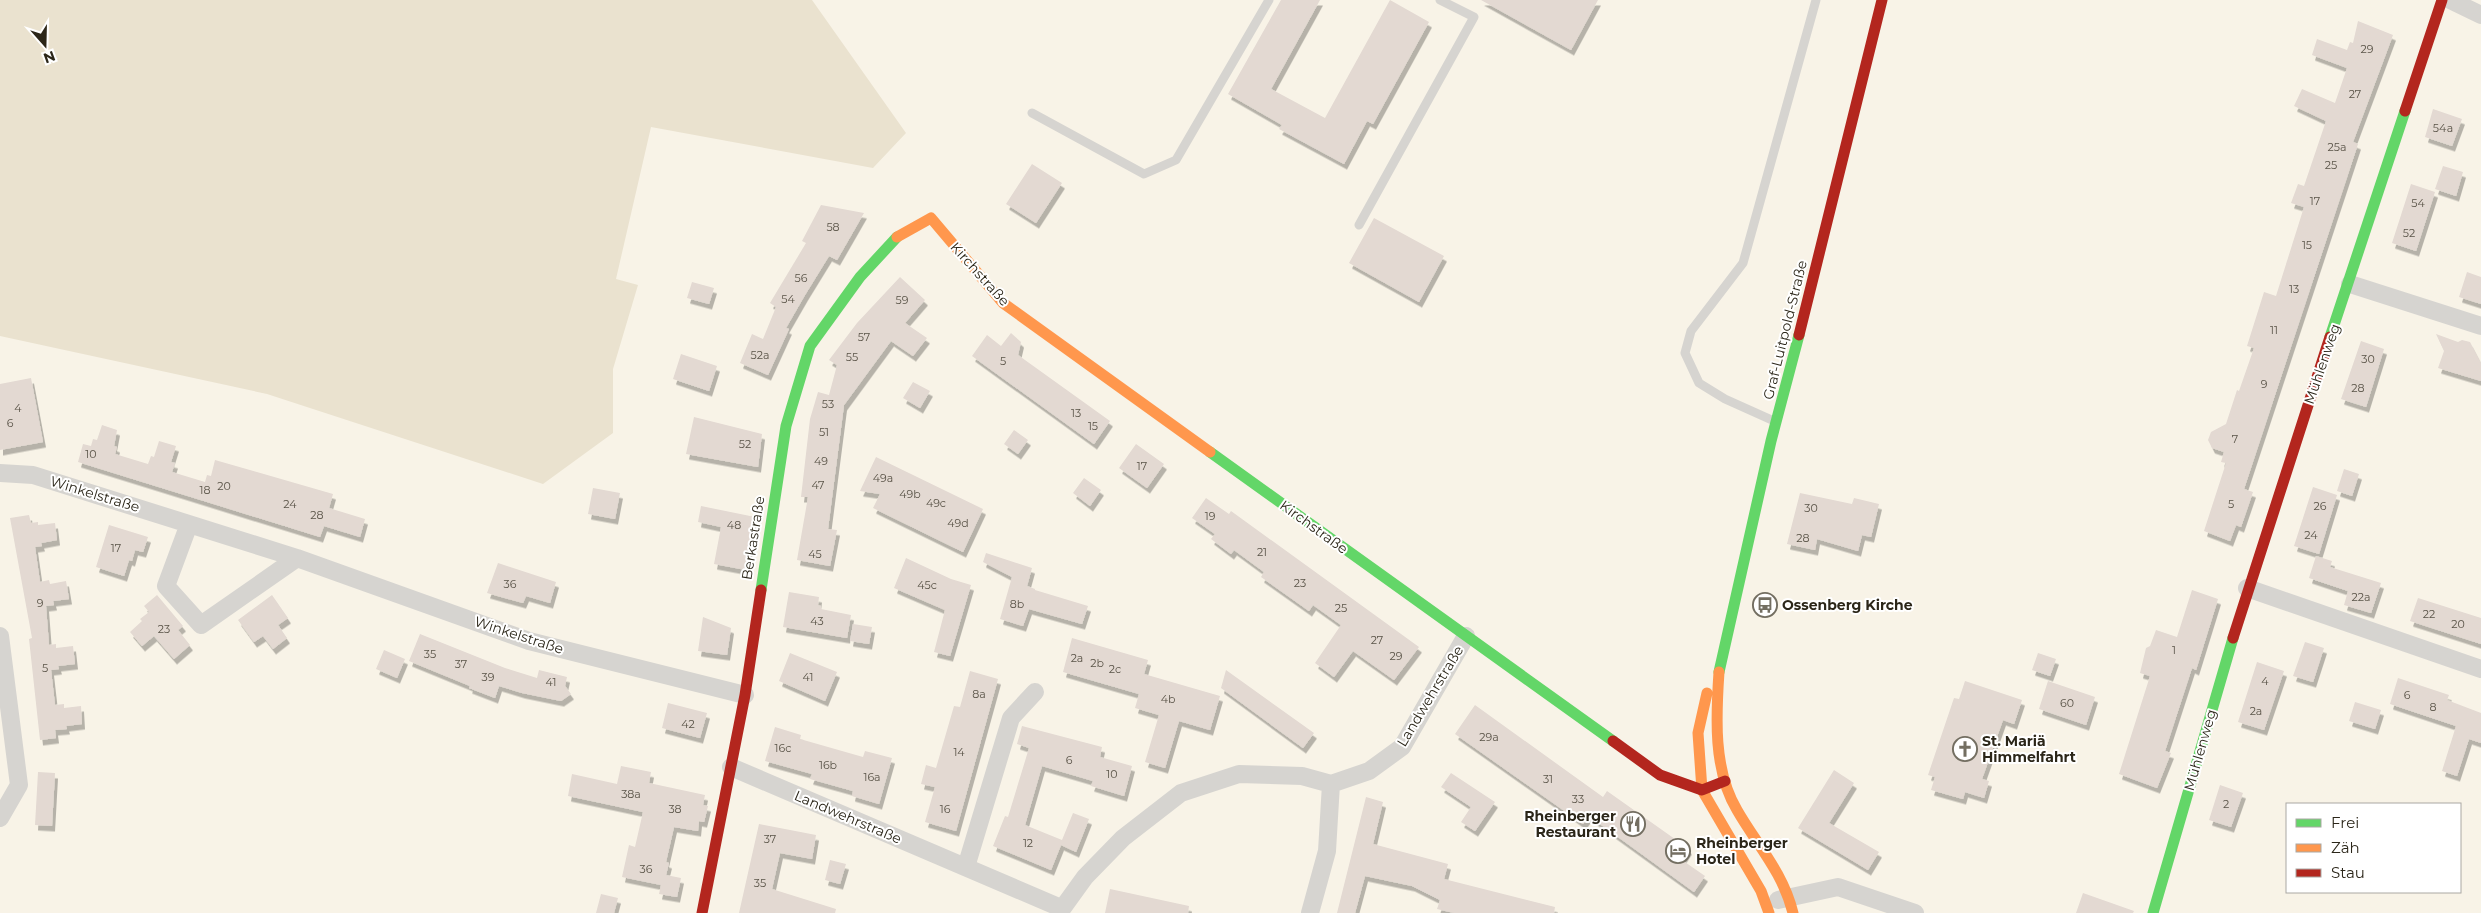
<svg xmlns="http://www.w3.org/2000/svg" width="2481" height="913" viewBox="0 0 2481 913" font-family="Montserrat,sans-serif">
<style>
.green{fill:#eae2cf}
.building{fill:#e3d9d2;filter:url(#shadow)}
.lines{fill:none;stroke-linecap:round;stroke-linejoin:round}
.lane{stroke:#d6d4d0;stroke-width:9}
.street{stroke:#d6d4d0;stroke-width:18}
.fast{stroke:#63d668;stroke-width:11}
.slow{stroke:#ff974d;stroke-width:11}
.jam{stroke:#b3261e;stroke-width:11}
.labels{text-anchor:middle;stroke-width:4;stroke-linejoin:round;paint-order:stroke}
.number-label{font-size:11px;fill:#595347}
.street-label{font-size:14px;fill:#2b2619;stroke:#fff}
.poi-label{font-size:14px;font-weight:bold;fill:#2b2619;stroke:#fff;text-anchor:start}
</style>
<defs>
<filter id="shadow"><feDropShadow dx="3" dy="5.5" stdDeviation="0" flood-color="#0004"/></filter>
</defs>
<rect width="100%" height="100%" fill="#f8f3e7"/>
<path class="green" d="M 0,0 L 812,0 L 906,133 L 873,168 L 651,127 L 616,279 L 638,285 L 613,369 L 613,433 L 543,484 L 267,394 L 0,336 Z"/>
<path class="building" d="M 1281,0 L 1320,0 L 1271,89 L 1325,118 L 1390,0 L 1429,22 L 1373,124 L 1367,121 L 1344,164 L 1279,129 L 1282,125 L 1228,94 Z
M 1481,0 L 1598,0 L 1571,50 Z
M 2358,21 L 2393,35 L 2353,142 L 2358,144 L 2244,489 L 2253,492 L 2241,527 L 2236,525 L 2230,541 L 2204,531 L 2226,463 L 2221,462 L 2224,452 L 2212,448 L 2208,440 L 2211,432 L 2226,424 L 2237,390 L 2239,391 L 2254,348 L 2247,346 L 2264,292 L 2276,296 L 2304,207 L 2291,203 L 2298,184 L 2304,186 L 2326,121 L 2294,106 L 2302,89 L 2335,103 L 2347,68 L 2312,55 L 2317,39 L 2347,50 L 2350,42 L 2353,43 Z
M 2433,109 L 2462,119 L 2452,146 L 2425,137 Z
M 1032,164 L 1062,183 L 1036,223 L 1006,204 Z
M 2443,166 L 2463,172 L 2456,196 L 2435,189 Z
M 2411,184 L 2435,192 L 2416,251 L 2392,243 Z
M 821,205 L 864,213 L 837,260 L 829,256 L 805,295 L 786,328 L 789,329 L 768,375 L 740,363 L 752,334 L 763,339 L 776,307 L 770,303 L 806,243 L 802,241 Z
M 1374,218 L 1444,256 L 1419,302 L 1349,263 Z
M 2467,272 L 2481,277 L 2481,304 L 2459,297 Z
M 900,277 L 925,300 L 905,323 L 927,338 L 913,356 L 891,341 L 844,405 L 828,529 L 837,530 L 830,566 L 797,560 L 808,497 L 801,497 L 810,419 L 818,392 L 829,395 L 837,365 L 829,360 L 857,323 Z
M 692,282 L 714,288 L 709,304 L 687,298 Z
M 1011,333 L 1021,342 L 1018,355 L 1110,421 L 1094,444 L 972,356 L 987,335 L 1001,346 Z
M 2436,334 L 2458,342 L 2462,340 L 2470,342 L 2481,363 L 2481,381 L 2438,368 L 2444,351 Z
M 2361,341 L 2384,349 L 2366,407 L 2341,399 Z
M 681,354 L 717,366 L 709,391 L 673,379 Z
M 31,378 L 43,442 L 0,450 L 0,384 Z
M 913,382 L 930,391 L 920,408 L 903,398 Z
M 694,417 L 762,434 L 758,467 L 686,454 Z
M 102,425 L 117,430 L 114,446 L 117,447 L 115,454 L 148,464 L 151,456 L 154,457 L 159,441 L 176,446 L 171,462 L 175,463 L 172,472 L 205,482 L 207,475 L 211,476 L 215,460 L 333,494 L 329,508 L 365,519 L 360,537 L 324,526 L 320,537 L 78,462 L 83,444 L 91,446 L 93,439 L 97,440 Z
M 1014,430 L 1028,440 L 1018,454 L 1004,444 Z
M 1136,444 L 1164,464 L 1147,488 L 1119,468 Z
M 876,457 L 983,509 L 963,552 L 873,508 L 880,494 L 860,491 Z
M 2344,469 L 2359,474 L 2352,496 L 2337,491 Z
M 1084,478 L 1101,490 L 1090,506 L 1073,493 Z
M 2313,487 L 2337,495 L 2319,554 L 2294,546 Z
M 593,488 L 620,493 L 615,519 L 588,514 Z
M 1800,493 L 1852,504 L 1854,498 L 1879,504 L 1871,537 L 1862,535 L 1858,551 L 1817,539 L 1815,550 L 1787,544 Z
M 1206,498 L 1229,514 L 1231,511 L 1419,647 L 1394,680 L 1353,651 L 1334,677 L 1315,663 L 1341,625 L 1313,605 L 1309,611 L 1261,577 L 1264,572 L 1234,550 L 1231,554 L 1211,539 L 1215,534 L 1192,518 Z
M 701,506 L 755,517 L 746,570 L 714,564 L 721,527 L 698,522 Z
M 29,515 L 31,523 L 38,522 L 38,525 L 55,523 L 57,540 L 41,543 L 42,546 L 35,547 L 40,582 L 49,580 L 50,584 L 66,581 L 69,599 L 53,601 L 54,605 L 46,606 L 49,645 L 56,644 L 56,648 L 73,646 L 75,664 L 58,666 L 59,669 L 51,670 L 55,705 L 64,704 L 64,708 L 81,706 L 82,724 L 66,726 L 67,729 L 55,730 L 56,738 L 40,740 L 29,639 L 32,638 L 10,518 Z
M 109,525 L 148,537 L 143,552 L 135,550 L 132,561 L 129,560 L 124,576 L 96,567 Z
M 986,553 L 1032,568 L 1027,586 L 1035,589 L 1035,590 L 1088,606 L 1082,624 L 1029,609 L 1023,626 L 1000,619 L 1012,577 L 983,562 Z
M 2316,556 L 2332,561 L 2330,567 L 2381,583 L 2371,613 L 2344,605 L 2348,591 L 2309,578 Z
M 906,558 L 951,579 L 971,585 L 950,656 L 934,652 L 945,610 L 894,588 Z
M 498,563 L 556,582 L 550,603 L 526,596 L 523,603 L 487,593 Z
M 2192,590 L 2218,599 L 2196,670 L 2192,668 L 2165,751 L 2171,753 L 2157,788 L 2119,774 L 2150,676 L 2140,673 L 2146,648 L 2150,646 L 2156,630 L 2177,637 Z
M 789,592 L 819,597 L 818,605 L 821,606 L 821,609 L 851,615 L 847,638 L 783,627 Z
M 157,595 L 183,626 L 178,630 L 190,645 L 174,659 L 154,636 L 142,646 L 130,632 L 142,621 L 140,619 L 149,612 L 144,606 Z
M 272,595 L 288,618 L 278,625 L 287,638 L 273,649 L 263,636 L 254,642 L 238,620 Z
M 2418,598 L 2481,618 L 2481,644 L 2410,621 Z
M 703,617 L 731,628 L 727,655 L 698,651 Z
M 853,624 L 872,627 L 869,644 L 850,641 Z
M 420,634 L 505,668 L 537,678 L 539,670 L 567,677 L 565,686 L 571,694 L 561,701 L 522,693 L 499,686 L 495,698 L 469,688 L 470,686 L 409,661 Z
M 1072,638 L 1148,660 L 1144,674 L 1220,696 L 1210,730 L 1179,721 L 1165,768 L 1145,762 L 1159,715 L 1135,708 L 1139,694 L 1063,672 Z
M 2305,642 L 2324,648 L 2313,682 L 2293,676 Z
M 384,650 L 405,659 L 397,678 L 376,669 Z
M 790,653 L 837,672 L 825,701 L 779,681 Z
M 2038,653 L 2056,659 L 2050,676 L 2032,670 Z
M 2257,662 L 2284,671 L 2264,730 L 2238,722 Z
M 1226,670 L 1314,733 L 1303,748 L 1221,688 Z
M 970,671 L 998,679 L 956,831 L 925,822 L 935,787 L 921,784 L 926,765 L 936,768 L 954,706 L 960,707 Z
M 2398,678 L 2449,695 L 2447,700 L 2481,713 L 2481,743 L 2469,739 L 2457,776 L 2442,771 L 2456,726 L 2390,704 Z
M 1965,681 L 2022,700 L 2014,724 L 2003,720 L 1982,779 L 1989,781 L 1984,798 L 1965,792 L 1963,799 L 1931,790 L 1935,777 L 1928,775 L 1954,698 L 1959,699 Z
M 2048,681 L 2095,697 L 2086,725 L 2039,709 Z
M 2355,702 L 2381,710 L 2375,729 L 2349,721 Z
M 668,703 L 707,713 L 700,738 L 662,728 Z
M 1475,705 L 1603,797 L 1607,791 L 1689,849 L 1682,860 L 1705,876 L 1694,892 L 1589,816 L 1583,824 L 1455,734 Z
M 1022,726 L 1102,747 L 1100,757 L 1132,766 L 1124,796 L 1091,786 L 1093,781 L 1042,766 L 1025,825 L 1062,840 L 1073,813 L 1089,819 L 1076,852 L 1061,845 L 1051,870 L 993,846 L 1005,816 L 1008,817 L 1029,748 L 1017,744 Z
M 775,727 L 801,735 L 800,739 L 863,757 L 865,751 L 892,758 L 879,804 L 852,796 L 853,791 L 810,779 L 812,774 L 765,761 Z
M 621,766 L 651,772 L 649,783 L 705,795 L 703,805 L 708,806 L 704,822 L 699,821 L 698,831 L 674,827 L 666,862 L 669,863 L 666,875 L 681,878 L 677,897 L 659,894 L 661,885 L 622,877 L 629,845 L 635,847 L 643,812 L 568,796 L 572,774 L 617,784 Z
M 1834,770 L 1854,783 L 1829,823 L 1879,852 L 1868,870 L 1798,828 Z
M 38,772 L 55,773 L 52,826 L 35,825 Z
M 1451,773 L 1495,802 L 1475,831 L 1461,822 L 1471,807 L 1441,787 Z
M 2220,785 L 2243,793 L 2231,827 L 2209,820 Z
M 1366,797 L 1383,802 L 1373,844 L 1448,864 L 1444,879 L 1555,907 L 1554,913 L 1454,913 L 1437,909 L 1440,900 L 1412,886 L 1365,876 L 1355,913 L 1337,913 Z
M 759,824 L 816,835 L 812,859 L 780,853 L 772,889 L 836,909 L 835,913 L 739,913 Z
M 830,860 L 846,864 L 840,884 L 825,880 Z
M 1110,889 L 1189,906 L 1188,913 L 1105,913 Z
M 2083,893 L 2134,911 L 2133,913 L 2076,913 Z
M 601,894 L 618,898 L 614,913 L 596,913 Z"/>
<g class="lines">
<path class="lane" d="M 1032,113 L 1144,174 L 1176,160 L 1269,0
M 1359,225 L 1474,17 L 1440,0
M 1774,421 L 1725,399 L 1699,383 L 1685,353 L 1691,331 L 1743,263 L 1816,0"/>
<path class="street" d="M 2450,0 L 2481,15
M 2350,284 L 2481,326
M 0,473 L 33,475 L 297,558 L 529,641 L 745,695
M 189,524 L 166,586 L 201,625 L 297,558
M 2247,588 L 2481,669
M 0,636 L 19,785 L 0,818
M 731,767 L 1061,908
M 966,867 L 1011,718 L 1035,692
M 1778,900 L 1838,887 L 1915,913
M 1059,913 L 1085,877 L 1123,838 L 1181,793 L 1239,774 L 1302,776 L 1331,784 L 1369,771 L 1402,747 L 1466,636
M 1310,913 L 1327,851 L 1331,784"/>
<path class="fast" d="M 2330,337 L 2405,111
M 1210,452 L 1613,741
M 761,590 L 786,426 L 810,346 L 860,277 L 897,237
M 1719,672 L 1771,441 L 1799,335
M 2153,913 L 2233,638"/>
<path class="slow" d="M 897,237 L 931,218 L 1003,303 L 1210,452
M 1719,672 C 1716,716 1713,770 1737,810 C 1757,845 1783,872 1793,913
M 1707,693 L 1698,733 L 1702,790 L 1761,891 L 1769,913"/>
<path class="jam" d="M 2405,111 L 2442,0
M 1799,335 L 1882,0
M 2233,638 L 2330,337
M 1613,741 L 1660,775 L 1702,790 L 1725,781
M 702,913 L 745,695 L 761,590"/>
</g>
<defs>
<symbol id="bus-ring" viewBox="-11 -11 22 22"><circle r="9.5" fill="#fff" stroke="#736e61" stroke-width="1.5"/><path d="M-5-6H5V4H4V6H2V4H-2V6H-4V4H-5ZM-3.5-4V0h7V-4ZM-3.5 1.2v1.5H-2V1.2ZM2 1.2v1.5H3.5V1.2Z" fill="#736e61"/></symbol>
<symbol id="church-ring" viewBox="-11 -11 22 22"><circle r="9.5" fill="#fff" stroke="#736e61" stroke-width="1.5"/><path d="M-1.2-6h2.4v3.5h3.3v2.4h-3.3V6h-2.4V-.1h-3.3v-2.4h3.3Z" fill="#736e61"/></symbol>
<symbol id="restaurant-ring" viewBox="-11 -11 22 22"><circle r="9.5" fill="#fff" stroke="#736e61" stroke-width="1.5"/><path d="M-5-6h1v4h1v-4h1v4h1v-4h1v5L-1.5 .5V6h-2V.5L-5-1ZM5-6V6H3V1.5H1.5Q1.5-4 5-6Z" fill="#736e61"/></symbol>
<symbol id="hotel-ring" viewBox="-11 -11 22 22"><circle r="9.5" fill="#fff" stroke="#736e61" stroke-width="1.5"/><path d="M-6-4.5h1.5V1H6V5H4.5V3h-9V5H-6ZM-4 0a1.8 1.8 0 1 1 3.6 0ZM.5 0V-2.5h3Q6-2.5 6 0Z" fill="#736e61"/></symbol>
</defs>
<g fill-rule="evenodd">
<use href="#bus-ring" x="1751" y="591" width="28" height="28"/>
<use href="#church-ring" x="1951" y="735" width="28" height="28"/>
<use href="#restaurant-ring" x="1619" y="810" width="28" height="28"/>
<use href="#hotel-ring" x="1664" y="837" width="28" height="28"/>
</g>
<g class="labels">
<g class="number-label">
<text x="2367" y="53">29</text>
<text x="2355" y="98">27</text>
<text x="2443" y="132">54a</text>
<text x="2337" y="151">25a</text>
<text x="2331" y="169">25</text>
<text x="2315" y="205">17</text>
<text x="2418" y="207">54</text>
<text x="833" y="231">58</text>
<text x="2409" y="237">52</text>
<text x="2307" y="249">15</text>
<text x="801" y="282">56</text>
<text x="2294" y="293">13</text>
<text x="788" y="303">54</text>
<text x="902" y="304">59</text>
<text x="2274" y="334">11</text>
<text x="864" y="341">57</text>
<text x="760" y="359">52a</text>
<text x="852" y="361">55</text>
<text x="2368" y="363">30</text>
<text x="1003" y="365">5</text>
<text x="2264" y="388">9</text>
<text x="2358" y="392">28</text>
<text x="828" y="408">53</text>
<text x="18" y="412">4</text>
<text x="1076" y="417">13</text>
<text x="10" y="427">6</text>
<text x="1093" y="430">15</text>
<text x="824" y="436">51</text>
<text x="2235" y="443">7</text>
<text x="745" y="448">52</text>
<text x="91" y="458">10</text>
<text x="821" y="465">49</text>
<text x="1142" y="470">17</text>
<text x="883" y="482">49a</text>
<text x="818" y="489">47</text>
<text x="224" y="490">20</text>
<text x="205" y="494">18</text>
<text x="910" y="498">49b</text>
<text x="936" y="507">49c</text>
<text x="290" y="508">24</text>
<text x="2231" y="508">5</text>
<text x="2320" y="510">26</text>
<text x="1811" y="512">30</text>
<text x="317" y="519">28</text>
<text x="1210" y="520">19</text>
<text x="958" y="527">49d</text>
<text x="734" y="529">48</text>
<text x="2311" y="539">24</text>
<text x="1803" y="542">28</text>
<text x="116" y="552">17</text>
<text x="1262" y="556">21</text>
<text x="815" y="558">45</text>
<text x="1300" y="587">23</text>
<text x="510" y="588">36</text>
<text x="927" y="589">45c</text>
<text x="2361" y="601">22a</text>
<text x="40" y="607">9</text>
<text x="1017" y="608">8b</text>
<text x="1341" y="612">25</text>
<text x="2429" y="618">22</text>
<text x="817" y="625">43</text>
<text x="2458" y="628">20</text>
<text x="164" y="633">23</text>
<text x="1377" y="644">27</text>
<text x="2174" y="654">1</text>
<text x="430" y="658">35</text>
<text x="1396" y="660">29</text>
<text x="1077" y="662">2a</text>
<text x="1097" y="667">2b</text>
<text x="461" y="668">37</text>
<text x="45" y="672">5</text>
<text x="1115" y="673">2c</text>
<text x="488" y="681">39</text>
<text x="808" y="681">41</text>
<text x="2265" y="685">4</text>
<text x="551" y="686">41</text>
<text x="979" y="698">8a</text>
<text x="2407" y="699">6</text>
<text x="1168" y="703">4b</text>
<text x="2067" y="707">60</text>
<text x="2433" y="711">8</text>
<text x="2256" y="715">2a</text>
<text x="688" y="728">42</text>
<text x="1489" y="741">29a</text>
<text x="783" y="752">16c</text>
<text x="959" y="756">14</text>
<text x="1069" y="764">6</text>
<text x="828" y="769">16b</text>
<text x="1112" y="778">10</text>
<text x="872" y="781">16a</text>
<text x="1548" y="783">31</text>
<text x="631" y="798">38a</text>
<text x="1578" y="803">33</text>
<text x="2226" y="808">2</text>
<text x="675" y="813">38</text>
<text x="945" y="813">16</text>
<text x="770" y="843">37</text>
<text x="1028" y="847">12</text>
<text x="646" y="873">36</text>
<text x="760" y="887">35</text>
</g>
<g class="street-label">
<text transform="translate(980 274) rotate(48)" y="5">Kirchstraße</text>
<text transform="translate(1785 330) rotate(-76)" y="5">Graf-Luitpold-Straße</text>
<text transform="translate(2322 364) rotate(-71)" y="5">Mühlenweg</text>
<text transform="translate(95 494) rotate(17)" y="5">Winkelstraße</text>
<text transform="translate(1314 527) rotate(36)" y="5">Kirchstraße</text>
<text transform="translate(753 538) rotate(-81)" y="5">Berkastraße</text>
<text transform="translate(519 635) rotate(18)" y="5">Winkelstraße</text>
<text transform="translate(1430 696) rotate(-59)" y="5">Landwehrstraße</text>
<text transform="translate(2200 750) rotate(-74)" y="5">Mühlenweg</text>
<text transform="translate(848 817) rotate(23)" y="5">Landwehrstraße</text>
</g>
<g class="poi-label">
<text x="1782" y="610">Ossenberg Kirche</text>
<text x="1982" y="746">St. Mariä<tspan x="1982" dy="16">Himmelfahrt</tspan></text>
<text x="1616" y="821" text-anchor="end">Rheinberger<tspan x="1616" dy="16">Restaurant</tspan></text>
<text x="1696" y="848">Rheinberger<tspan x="1696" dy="16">Hotel</tspan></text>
</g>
</g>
<rect x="2286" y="803" width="175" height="90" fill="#ffffff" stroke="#aaa8a3"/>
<rect x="2296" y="819" width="25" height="8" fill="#63d668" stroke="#aaa8a3"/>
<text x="2331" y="828" font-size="15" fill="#2b2619">Frei</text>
<rect x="2296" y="844" width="25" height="8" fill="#ff974d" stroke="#aaa8a3"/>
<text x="2331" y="853" font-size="15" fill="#2b2619">Zäh</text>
<rect x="2296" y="869" width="25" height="8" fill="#b3261e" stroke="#aaa8a3"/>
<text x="2331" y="878" font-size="15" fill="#2b2619">Stau</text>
<g transform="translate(45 45) rotate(160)" stroke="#ffffff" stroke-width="4" paint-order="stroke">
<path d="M0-4L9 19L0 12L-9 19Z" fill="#2b2619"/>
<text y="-8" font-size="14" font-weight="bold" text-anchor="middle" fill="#2b2619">N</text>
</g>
</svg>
